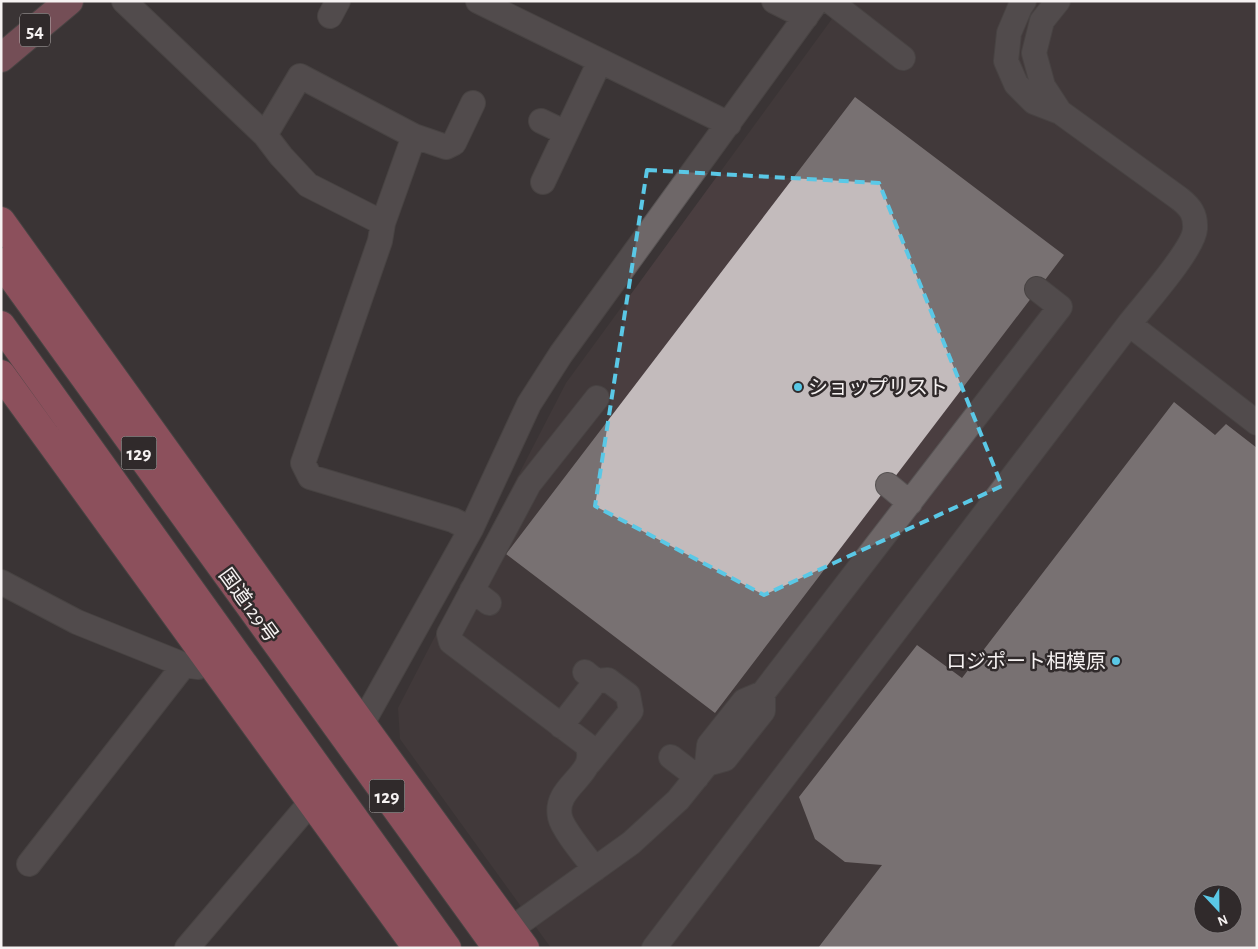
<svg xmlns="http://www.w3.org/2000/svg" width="1258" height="949" viewBox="0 0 1258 949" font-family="'Alegreya Sans','Noto Sans JP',sans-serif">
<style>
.built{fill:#4a3e40;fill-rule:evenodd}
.building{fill:#c3bbbc;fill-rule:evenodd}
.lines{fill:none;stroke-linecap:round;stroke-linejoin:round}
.minor-casing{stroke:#585454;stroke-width:26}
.major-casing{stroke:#585454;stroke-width:30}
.highway-casing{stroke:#585454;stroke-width:30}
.minor{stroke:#6e6768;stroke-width:24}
.major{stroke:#bb6d7e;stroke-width:28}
.highway{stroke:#ef718c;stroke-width:28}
.marked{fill:none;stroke:#5ac8e6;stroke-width:4;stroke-dasharray:10 6;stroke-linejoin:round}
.poi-dot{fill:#5ac8e6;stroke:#302a2b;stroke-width:2}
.labels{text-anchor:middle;stroke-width:5;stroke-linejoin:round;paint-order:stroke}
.shield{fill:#302a2b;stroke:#bbb6b6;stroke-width:1}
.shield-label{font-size:19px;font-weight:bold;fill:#f6f2f2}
.poi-label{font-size:20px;fill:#f6f2f2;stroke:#302a2b;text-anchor:start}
.street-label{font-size:20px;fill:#f6f2f2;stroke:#302a2b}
</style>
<rect width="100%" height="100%" fill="#3a3435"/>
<path class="built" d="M 845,1 L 1257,1 L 1257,948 L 551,948 L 400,739 L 398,708 L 566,383 ZM 1203,894 L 1233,894 L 1233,924 L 1203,924 Z"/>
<path class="building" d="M 855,97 L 1064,255 L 715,713 L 506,554 Z
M 1174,402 L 1215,435 L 1226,424 L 1257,448 L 1257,948 L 818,948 L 882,865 L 845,862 L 815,839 L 799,797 L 917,645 L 962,678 ZM 1203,894 L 1233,894 L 1233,924 L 1203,924 Z"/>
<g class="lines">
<defs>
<path id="minor" d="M 124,1 L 265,135 L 281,156 L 308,185 L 383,223 L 380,241 L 303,463 L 310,477 L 453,520 L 471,529
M 478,1 L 729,124
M 774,1 L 806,17
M 830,1 L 903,58
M 1058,1 L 1042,21 L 1034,53 L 1043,86 L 1060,112
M 330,16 L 338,1
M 541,121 L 566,133
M 265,135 L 300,76 L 414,136 L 446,147 L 454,143 L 473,103
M 543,182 L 600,61
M 383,223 L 414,136
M 1129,324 L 1257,423
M 888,485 L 910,503
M 1,582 L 77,622 L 184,665 L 198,667
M 472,590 L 489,603
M 585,672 L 596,681 L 608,680 L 628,695 L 631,711 L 589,763
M 362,724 L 471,529 L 529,404 L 561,354 L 817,1
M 561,726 L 596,681
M 671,757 L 697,777
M 707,764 L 725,759 L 763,711 L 763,693
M 29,864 L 184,665
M 595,869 C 586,857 563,830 560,817 C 553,785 600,775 587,745 L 451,642 L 449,634 L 529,484 L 597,398
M 511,929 L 631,843 L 678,800 L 707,764 L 709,745 L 744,701 L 763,693 L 1060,307 L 1037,289
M 187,948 L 311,802
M 654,948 L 1129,324 C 1143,306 1194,249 1195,229 C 1196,214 1190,207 1180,199 L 1060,112 L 1034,102 L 1016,84 L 1006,61 L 1009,33 L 1020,7 L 1024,1"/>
<path id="major" d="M 1,58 L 69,1"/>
<path id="highway" d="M 1,221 L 362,724 L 525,948
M 1,262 L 497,948
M 1,325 L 447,948
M 1,374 L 417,948"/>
</defs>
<use href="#minor" class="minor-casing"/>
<use href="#major" class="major-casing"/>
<use href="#highway" class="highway-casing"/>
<use href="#minor" class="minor"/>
<use href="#major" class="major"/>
<use href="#highway" class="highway"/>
</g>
<path d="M0 0H1258V949H0ZM 647,170 L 879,183 L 1002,486 L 764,595 L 595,506 Z" fill="#3a3435" fill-opacity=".55" fill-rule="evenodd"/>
<path class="marked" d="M 647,170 L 879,183 L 1002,486 L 764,595 L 595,506 Z"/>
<g class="poi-dot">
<circle cx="798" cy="387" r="5"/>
<circle cx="1116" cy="661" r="5"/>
</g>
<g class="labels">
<g class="shield">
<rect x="20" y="13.5" width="30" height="33" rx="4"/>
<rect x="121.5" y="436.5" width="35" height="33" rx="4"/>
<rect x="369.5" y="779.5" width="35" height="33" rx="4"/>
</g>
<g class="shield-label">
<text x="35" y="37">54</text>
<text x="139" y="460">129</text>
<text x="387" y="803">129</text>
</g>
<g class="poi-label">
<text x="808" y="394">ショップリスト</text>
<text x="1106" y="668" text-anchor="end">ロジポート相模原</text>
</g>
<g class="street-label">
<text transform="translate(249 605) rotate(54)" y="7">国道129号</text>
</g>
</g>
<rect width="1258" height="949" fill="none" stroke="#f6f2f2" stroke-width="5"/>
<g transform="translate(1218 909) rotate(158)"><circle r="24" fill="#302a2b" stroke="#7f7a7b"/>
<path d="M0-4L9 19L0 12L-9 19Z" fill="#5ac8e6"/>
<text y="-8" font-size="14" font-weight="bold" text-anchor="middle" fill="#f6f2f2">N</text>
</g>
</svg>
